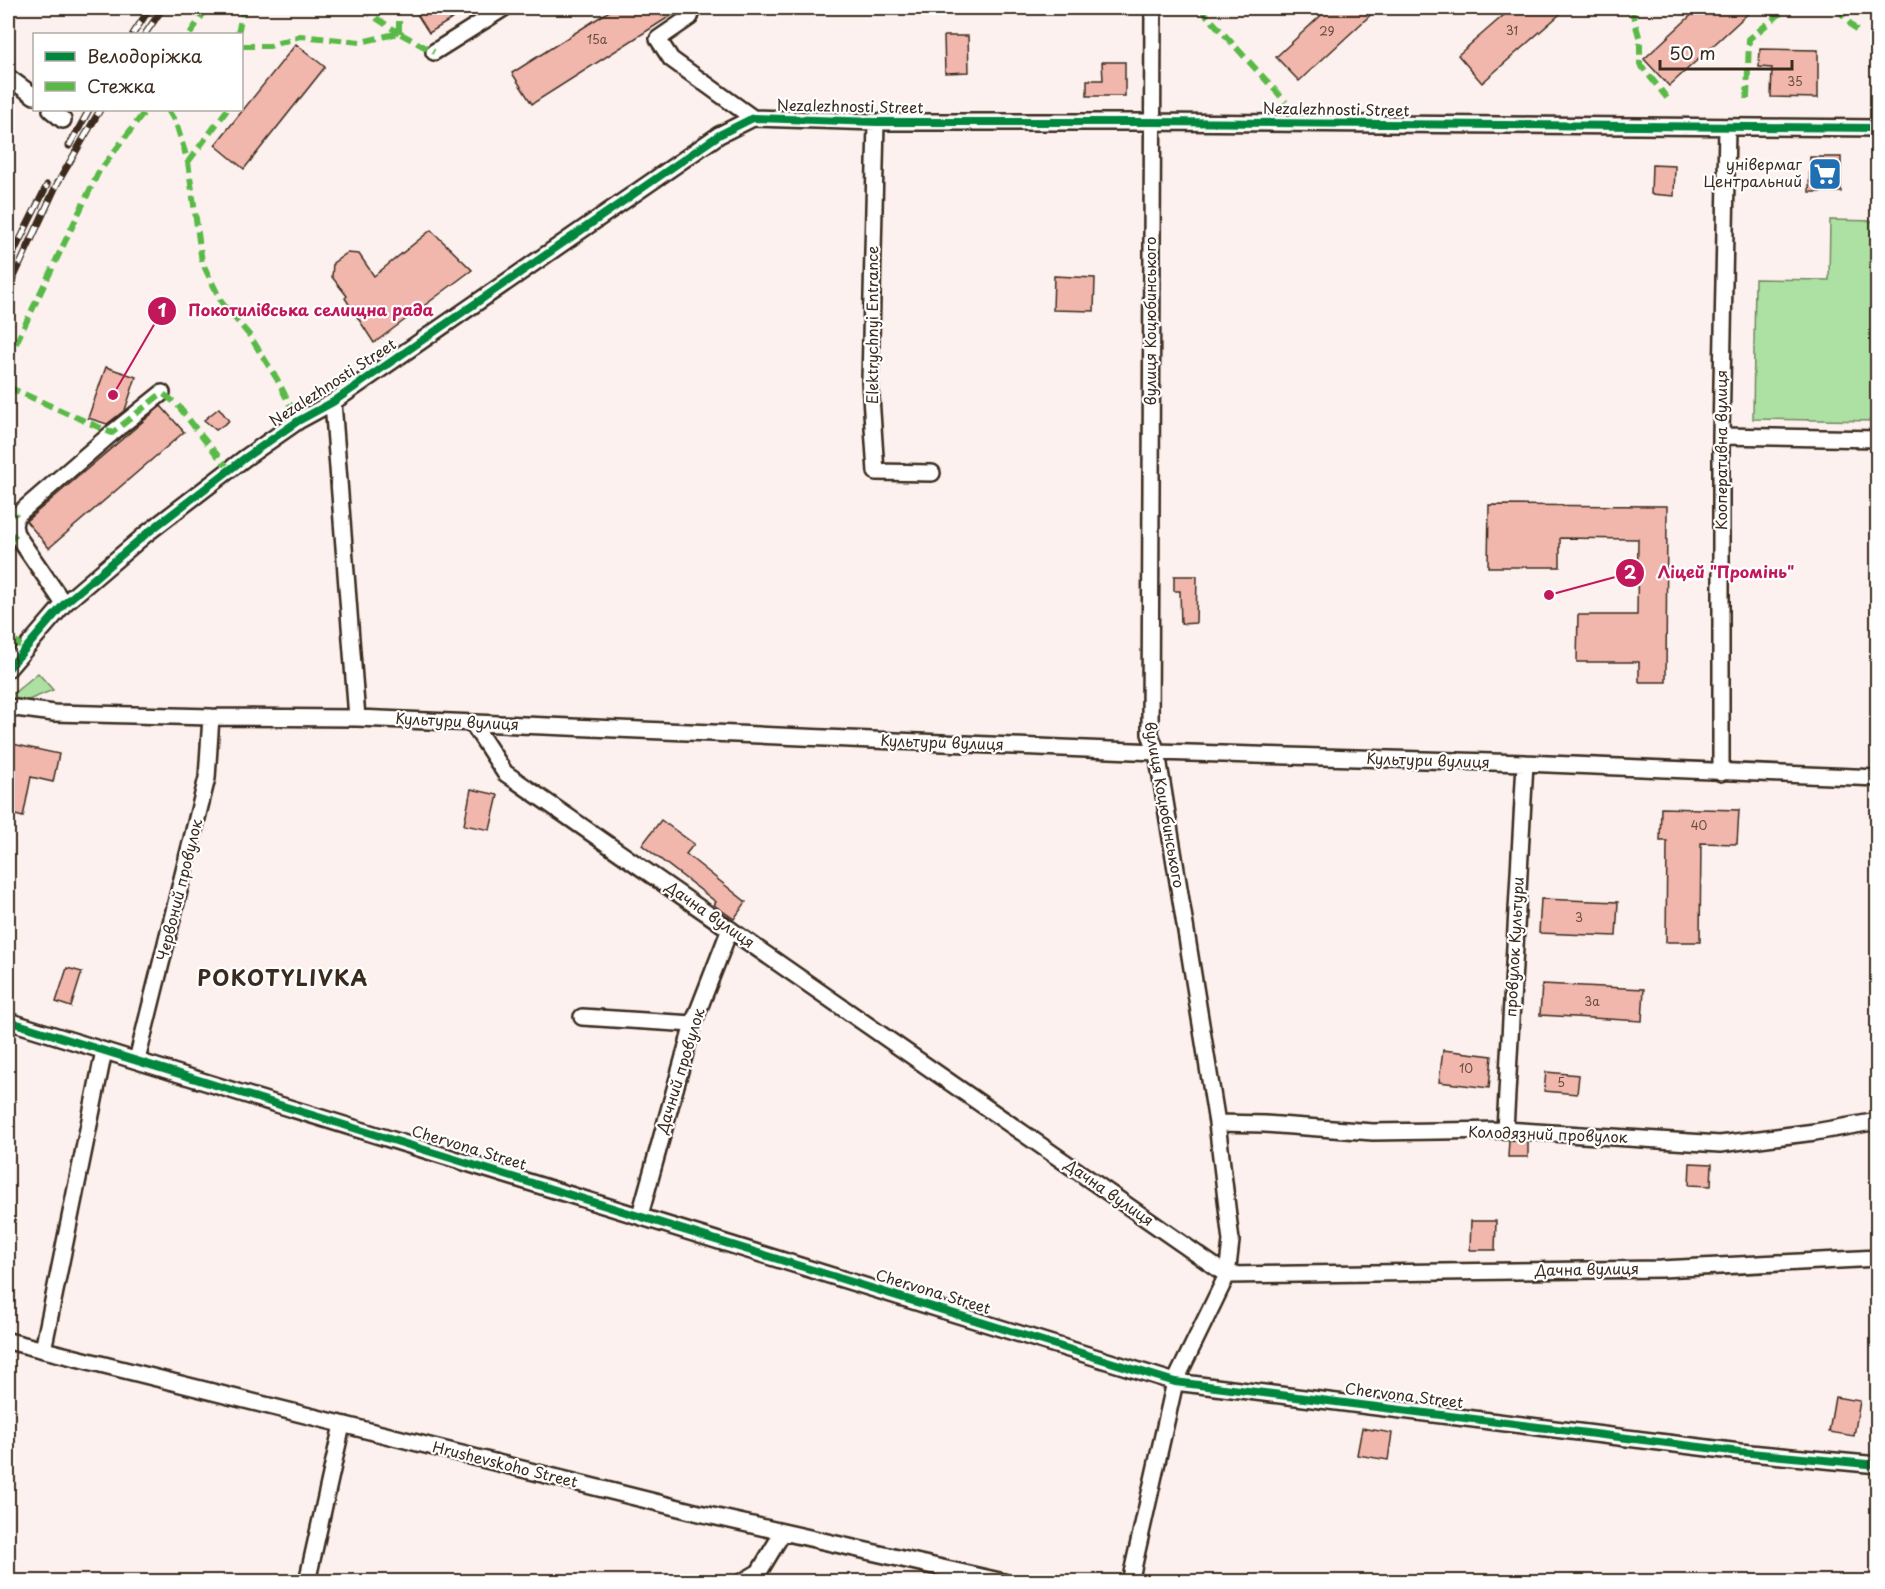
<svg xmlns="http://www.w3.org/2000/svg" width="1885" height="1589" viewBox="0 0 1885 1589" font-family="'Playpen Sans',sans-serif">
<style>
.green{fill:#ace1a3;stroke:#748660;stroke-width:1.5}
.building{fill:#f1b7ac;stroke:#3b2a1e;stroke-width:1.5}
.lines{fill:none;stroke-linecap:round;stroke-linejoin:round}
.street-casing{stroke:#3b2a1e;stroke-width:20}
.street{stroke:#fff;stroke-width:15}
.rail-casing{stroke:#3b2a1e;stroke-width:7}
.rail{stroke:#fff;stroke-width:4.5;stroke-dasharray:14;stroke-linecap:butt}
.quiet{stroke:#58b947;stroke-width:6;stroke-dasharray:12 6;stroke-linecap:butt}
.cycleway-casing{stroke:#fff;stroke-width:11}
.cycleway{stroke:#00873e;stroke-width:8}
.labels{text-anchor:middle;stroke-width:4.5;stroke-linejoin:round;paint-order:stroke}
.number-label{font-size:12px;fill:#684d42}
.street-label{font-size:15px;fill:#3b2a1e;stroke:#fff}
.poi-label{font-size:15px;fill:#3b2a1e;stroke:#fff;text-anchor:end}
.district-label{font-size:21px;font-weight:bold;letter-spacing:1.5px;fill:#3b2a1e;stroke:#fff}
.leader{fill:none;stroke:#c2185b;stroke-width:2}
.callout-dot{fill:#c2185b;stroke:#fff;stroke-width:2}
.mark-label{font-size:18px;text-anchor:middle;font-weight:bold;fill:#fff}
.callout-label{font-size:16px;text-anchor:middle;font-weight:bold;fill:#c2185b;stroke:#fff;stroke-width:4.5;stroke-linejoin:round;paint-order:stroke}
</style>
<rect width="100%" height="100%" fill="#fcf1ee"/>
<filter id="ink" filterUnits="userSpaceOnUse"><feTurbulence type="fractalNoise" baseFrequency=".0167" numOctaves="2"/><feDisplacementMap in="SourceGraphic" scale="12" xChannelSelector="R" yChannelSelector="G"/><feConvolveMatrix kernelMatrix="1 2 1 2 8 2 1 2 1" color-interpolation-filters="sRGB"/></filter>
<g filter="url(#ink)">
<path class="green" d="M 1830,220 L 1877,221 L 1877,421 L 1753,419 L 1755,279 L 1829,280 Z
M 38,673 L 53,690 L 26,701 L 8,698 Z"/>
<path class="building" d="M 413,8 L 470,8 L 429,33 Z
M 614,8 L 683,8 L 532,104 L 512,73 Z
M 1329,8 L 1378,8 L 1299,81 L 1276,57 Z
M 1512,8 L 1567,8 L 1482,83 L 1458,55 Z
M 1699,8 L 1754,8 L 1669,86 L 1644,59 Z
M 944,36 L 968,36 L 969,72 L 945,73 Z
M 296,44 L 325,67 L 244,169 L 215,145 Z
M 1760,49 L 1818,50 L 1818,98 L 1771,97 L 1772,68 L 1759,67 Z
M 1102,62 L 1125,62 L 1125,96 L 1087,96 L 1087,80 L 1103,80 Z
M 1810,157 L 1841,157 L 1841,192 L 1809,192 Z
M 1652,165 L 1675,166 L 1674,196 L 1651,194 Z
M 431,230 L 472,270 L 374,343 L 345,298 L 347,296 L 332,277 L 333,263 L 347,253 L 359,254 L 374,276 Z
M 1054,276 L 1095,278 L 1094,311 L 1053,310 Z
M 106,367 L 136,377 L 125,410 L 107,424 L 88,418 Z
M 161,406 L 184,432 L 49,548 L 26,521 Z
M 219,408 L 229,421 L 216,430 L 204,420 Z
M 1489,505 L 1667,506 L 1666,682 L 1639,682 L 1639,662 L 1577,662 L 1578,615 L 1637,615 L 1638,539 L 1560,538 L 1560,567 L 1488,567 Z
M 1174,576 L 1197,576 L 1196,623 L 1181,624 L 1180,591 L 1174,591 Z
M 8,743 L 59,754 L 53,782 L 31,777 L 23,817 L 8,813 Z
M 471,789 L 498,795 L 490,830 L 464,825 Z
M 1661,808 L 1739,810 L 1737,844 L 1701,843 L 1700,942 L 1666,942 L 1667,841 L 1660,841 Z
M 661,820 L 694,844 L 686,854 L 746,902 L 734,919 L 714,905 L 716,902 L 642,845 Z
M 1541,899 L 1618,902 L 1616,936 L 1539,933 Z
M 67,968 L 82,972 L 71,1007 L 56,1002 Z
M 1542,984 L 1644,989 L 1642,1021 L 1540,1015 Z
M 1443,1050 L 1492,1056 L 1489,1088 L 1439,1082 Z
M 1546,1072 L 1579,1075 L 1577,1094 L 1544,1091 Z
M 1509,1140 L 1528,1141 L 1528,1157 L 1508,1157 Z
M 1690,1163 L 1712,1164 L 1711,1186 L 1689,1185 Z
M 1471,1221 L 1496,1221 L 1495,1250 L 1470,1250 Z
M 1835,1397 L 1860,1401 L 1854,1436 L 1829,1432 Z
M 1362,1428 L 1392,1433 L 1388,1460 L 1357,1455 Z"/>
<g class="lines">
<defs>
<path id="street" d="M 693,8 L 690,17 L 658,39 L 671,59 L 753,118
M 434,52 L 504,8
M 8,77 L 34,96
M 51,110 L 63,120
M 876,122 L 870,382 L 876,472 L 932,473
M 333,402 L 357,718
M 1721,436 L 1878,439
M 64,604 L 16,534 L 14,526 L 16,516 L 112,433 L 162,393
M 8,669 L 64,604 L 146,534 L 245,458 L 298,421 L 333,402 L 719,135 L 753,118 L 876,122 L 1152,122 L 1878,128
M 8,707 L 54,713 L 211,717 L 357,718 L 1157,752 L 1525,763 L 1878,778
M 473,724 L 505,773 L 1227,1275 L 1661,1269 L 1878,1258
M 1721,773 L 1721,436 L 1727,128
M 582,1017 L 693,1024
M 8,1021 L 1175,1382 L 1740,1452 L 1878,1465
M 137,1060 L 207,778 L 211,717
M 1217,1123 L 1265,1124 L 1373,1132 L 1505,1130 L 1720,1144 L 1815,1132 L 1878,1121
M 1505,1130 L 1525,763
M 640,1215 L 693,1024 L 730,929
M 8,1341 L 699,1513 L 1004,1582
M 43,1350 L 104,1051
M 307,1582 L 342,1425
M 742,1582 L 759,1572 L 783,1532
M 1130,1582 L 1175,1382 L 1227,1275 L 1231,1241 L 1217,1123 L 1157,752 L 1150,734 L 1153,8"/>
</defs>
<use href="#street" class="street-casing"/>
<use href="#street" class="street"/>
<defs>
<path id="rail" d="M 133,34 L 150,8
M 145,34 L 163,8
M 69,146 L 89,110
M 8,264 L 47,185
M 8,290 L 57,184 L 100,110"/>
</defs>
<use href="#rail" class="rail-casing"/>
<use href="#rail" class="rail"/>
<path class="quiet" d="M 361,8 L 399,33
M 1200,8 L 1286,102
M 1631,8 L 1640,40 L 1640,64 L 1667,98
M 1837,8 L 1859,34
M 399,33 L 399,8
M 190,34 L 207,8
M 238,34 L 243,8
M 242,46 L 270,46 L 300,36 L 361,42 L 399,33 L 434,52
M 1747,99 L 1749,39 L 1787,8
M 168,110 L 176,123 L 188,162 L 202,262 L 222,303 L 250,336 L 277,379 L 298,421
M 188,162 L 227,110
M 8,360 L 98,173 L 146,110
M 8,387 L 112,433 L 162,393 L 177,404 L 203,438 L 230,470
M 8,469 L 9,472 L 8,493
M 8,497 L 16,516
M 8,543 L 16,534
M 8,606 L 12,636 L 23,649"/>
<defs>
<path id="cycleway" d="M 8,669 L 64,604 L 146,534 L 245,458 L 298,421 L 333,402 L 719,135 L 753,118 L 876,122 L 1152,122 L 1878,128
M 8,1021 L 1175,1382 L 1740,1452 L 1878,1465"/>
</defs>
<use href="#cycleway" class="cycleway-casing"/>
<use href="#cycleway" class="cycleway"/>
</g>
</g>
<defs>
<symbol id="supermarket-square" viewBox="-11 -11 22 22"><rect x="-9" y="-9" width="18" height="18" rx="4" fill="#1f6fb2" stroke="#fff"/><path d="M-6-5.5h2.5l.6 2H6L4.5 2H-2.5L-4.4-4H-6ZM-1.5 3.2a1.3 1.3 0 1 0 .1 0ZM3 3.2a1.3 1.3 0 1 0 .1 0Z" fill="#fff"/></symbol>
</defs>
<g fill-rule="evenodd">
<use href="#supermarket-square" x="1806" y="155" width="38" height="38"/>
</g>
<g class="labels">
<g class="number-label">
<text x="1512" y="35">31</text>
<text x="1327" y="36">29</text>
<text x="597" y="44">15а</text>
<text x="1795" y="86">35</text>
<text x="1699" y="830">40</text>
<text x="1579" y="922">3</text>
<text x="1592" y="1006">3а</text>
<text x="1466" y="1073">10</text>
<text x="1561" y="1087">5</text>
</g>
<g class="street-label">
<text transform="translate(850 107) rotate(1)" y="5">Nezalezhnosti Street</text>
<text transform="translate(1336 110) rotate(1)" y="5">Nezalezhnosti Street</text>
<text transform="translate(1151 321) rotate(-90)" y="5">вулиця Коцюбинського</text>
<text transform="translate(873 325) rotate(-90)" y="5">Elektrychnyi Entrance</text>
<text transform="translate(333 383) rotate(-33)" y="5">Nezalezhnosti Street</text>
<text transform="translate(1722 450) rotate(-90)" y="5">Кооперативна вулиця</text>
<text transform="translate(457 722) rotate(3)" y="5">Культури вулиця</text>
<text transform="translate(942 743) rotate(2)" y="5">Культури вулиця</text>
<text transform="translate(1428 761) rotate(2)" y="5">Культури вулиця</text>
<text transform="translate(1164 805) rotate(80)" y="5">вулиця Коцюбинського</text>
<text transform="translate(180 890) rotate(-76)" y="5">Червоний провулок</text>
<text transform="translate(710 915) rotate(35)" y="5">Дачна вулиця</text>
<text transform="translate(1515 947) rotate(-87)" y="5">провулок Культури</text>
<text transform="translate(681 1071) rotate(-73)" y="5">Дачний провулок</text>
<text transform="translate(1548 1135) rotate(2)" y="5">Колодязний провулок</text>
<text transform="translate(469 1148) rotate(17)" y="5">Chervona Street</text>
<text transform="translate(1109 1193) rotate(35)" y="5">Дачна вулиця</text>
<text transform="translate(1587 1270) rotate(-1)" y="5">Дачна вулиця</text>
<text transform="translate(933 1292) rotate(17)" y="5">Chervona Street</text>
<text transform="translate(1404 1396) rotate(7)" y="5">Chervona Street</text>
<text transform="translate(505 1465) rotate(14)" y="5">Hrushevskoho Street</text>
</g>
<g class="poi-label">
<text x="1802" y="170">універмаг<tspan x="1802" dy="17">Центральний</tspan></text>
</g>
<g class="district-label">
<text x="283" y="986">POKOTYLIVKA</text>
</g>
</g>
<path class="leader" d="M113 395L162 311M1549 595L1630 573"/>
<g class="callout-dot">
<circle cx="113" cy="395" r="6"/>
<circle cx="1549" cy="595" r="6"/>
<circle cx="162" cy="311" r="15"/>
<circle cx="1630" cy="573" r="15"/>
</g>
<g class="mark-label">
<text x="162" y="317">1</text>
<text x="1630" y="579">2</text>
</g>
<g class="callout-label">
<text x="311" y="316">Покотилівська селищна рада</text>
<text x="1726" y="578">Ліцей "Промінь"</text>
</g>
<rect width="1885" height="1589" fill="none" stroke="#fff" stroke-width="30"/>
<rect x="15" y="15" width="1855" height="1559" fill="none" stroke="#3b2a1e" stroke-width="2" filter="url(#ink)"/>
<rect x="33" y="33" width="210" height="78" fill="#ffffff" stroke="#b1aaa5" stroke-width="1.5"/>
<rect x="45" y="52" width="30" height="9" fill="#00873e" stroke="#b1aaa5" stroke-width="1.5"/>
<text x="87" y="63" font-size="18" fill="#3b2a1e">Велодоріжка</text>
<rect x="45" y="82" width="30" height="9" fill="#58b947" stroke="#b1aaa5" stroke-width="1.5"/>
<text x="87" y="93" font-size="18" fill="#3b2a1e">Стежка</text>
<path d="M1660 60v9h132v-9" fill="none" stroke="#3b2a1e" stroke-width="3"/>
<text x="1669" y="60" font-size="18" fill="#3b2a1e" stroke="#ffffff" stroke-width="4.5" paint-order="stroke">50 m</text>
</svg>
